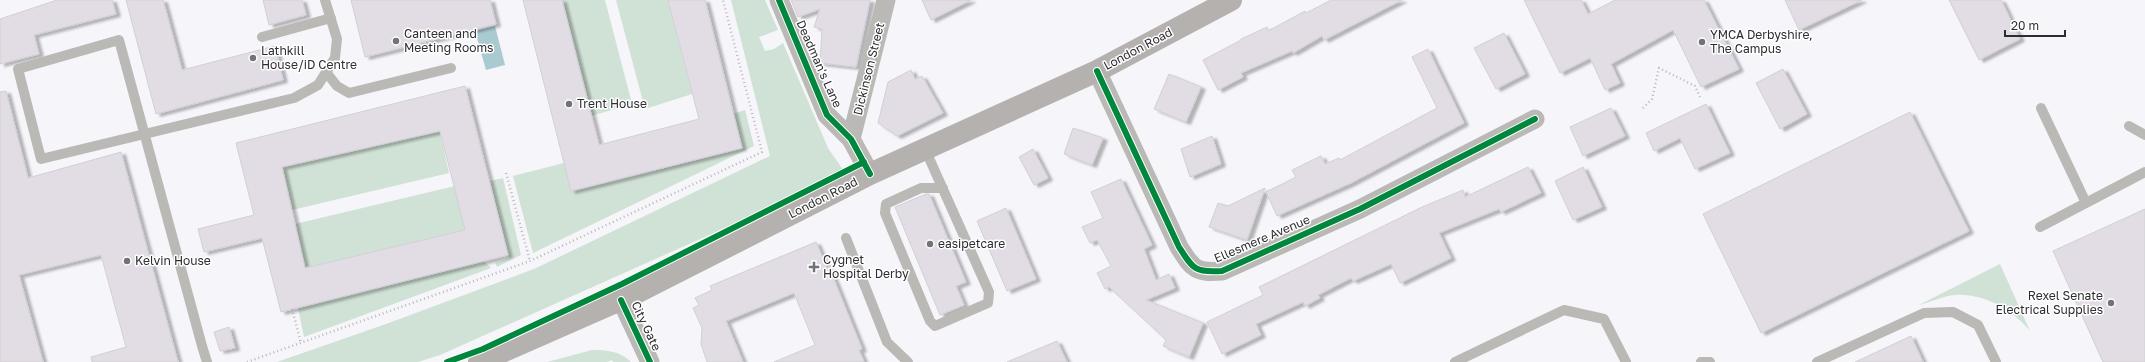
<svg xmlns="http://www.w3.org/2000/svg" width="2145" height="362" viewBox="0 0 2145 362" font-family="'Golos Text',sans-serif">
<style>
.green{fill:#d0e1d5}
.water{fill:#a9cad1}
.building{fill:#e2dce4;stroke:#d1d0d4;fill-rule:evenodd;filter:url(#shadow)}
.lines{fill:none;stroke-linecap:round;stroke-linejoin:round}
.path{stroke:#bab9b8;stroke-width:2.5;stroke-dasharray:1 3;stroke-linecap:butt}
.service{stroke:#bbb9b5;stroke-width:10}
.minor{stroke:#bbb9b5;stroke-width:19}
.primary{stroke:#b4b1ae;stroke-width:22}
.cycleway-casing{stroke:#fff;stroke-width:8}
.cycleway{stroke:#00873e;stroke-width:6}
.poi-dot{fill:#727277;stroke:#fff;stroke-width:1.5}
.labels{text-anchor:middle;stroke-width:3;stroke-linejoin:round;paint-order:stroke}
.poi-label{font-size:12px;fill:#2c2c31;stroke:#fff;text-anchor:start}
.street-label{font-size:12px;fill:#2c2c31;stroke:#fff}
</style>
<defs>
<filter id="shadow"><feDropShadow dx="4.5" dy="2.5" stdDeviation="1" flood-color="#0004"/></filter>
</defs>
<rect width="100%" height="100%" fill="#f5f5fa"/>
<path class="green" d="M 562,0 L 605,0 L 632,104 L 591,116 Z
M 616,0 L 668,0 L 692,94 L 645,109 Z
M 731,0 L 765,0 L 778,30 L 759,37 L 765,51 L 774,49 L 783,43 L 828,148 L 846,174 L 440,355 L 418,362 L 277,362 L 386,324 L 534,269 L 770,156 Z
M 745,110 L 754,146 L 533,253 L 513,176 L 564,163 L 572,191 L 742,148 L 733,114 Z
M 440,131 L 449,173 L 292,210 L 282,167 Z
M 503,178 L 521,255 L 497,267 L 495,263 L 509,258 L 490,181 Z
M 455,186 L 465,230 L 305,268 L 295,224 Z
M 484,261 L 491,268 L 304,337 L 298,308 Z
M 2000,264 L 2030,331 C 2013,310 1984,293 1955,295 C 1943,296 1931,302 1919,305 Z
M 592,350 C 607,350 620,351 631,362 L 613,362 L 612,360 L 607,362 L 547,362 Z"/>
<path class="water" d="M 495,26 L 505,65 L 486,70 L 475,31 Z"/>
<path class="building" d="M 57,0 L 112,0 L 116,14 L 34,35 L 39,54 L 0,64 L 0,19 Z
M 126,0 L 163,0 L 182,70 L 275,46 L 283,80 L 156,114 Z
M 263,0 L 302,0 L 306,15 L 269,25 Z
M 351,0 L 490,0 L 496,24 L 365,57 Z
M 523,0 L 562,0 L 599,145 L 699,119 L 668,0 L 705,0 L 742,148 L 571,191 Z
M 791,0 L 870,0 L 856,67 L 820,63 L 822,29 L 814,27 L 820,9 L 798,17 Z
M 922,0 L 971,0 L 931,20 Z
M 1331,0 L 1402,0 L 1324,40 L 1322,36 L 1293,53 L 1292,51 L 1241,73 L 1243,77 L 1218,90 L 1203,60 L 1241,40 L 1241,39 L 1267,27 L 1268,31 L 1305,11 L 1306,13 Z
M 1524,0 L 1581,0 L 1588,14 L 1615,0 L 1704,0 L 1739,69 L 1701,87 L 1673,30 L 1611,64 L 1620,83 L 1605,90 L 1590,58 L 1560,73 Z
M 1785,0 L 1862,0 L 1799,30 Z
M 1949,0 L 2001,0 L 2020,39 L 1979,60 Z
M 1504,33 L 1525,74 L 1496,89 L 1474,48 Z
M 1428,49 L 1464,123 L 1351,183 L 1277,216 L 1266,192 L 1296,177 L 1292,170 L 1321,156 L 1325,164 L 1339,158 L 1340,160 L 1437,108 L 1412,57 Z
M 1783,69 L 1807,114 L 1780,129 L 1756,83 Z
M 911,70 L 915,79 L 922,76 L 943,113 L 897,136 L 878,123 L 888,82 Z
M 1169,74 L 1201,87 L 1186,122 L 1154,109 Z
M 465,86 L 508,255 L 281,312 L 262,238 L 204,252 L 198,229 L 254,215 L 236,143 ZM 440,131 L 465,230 L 305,268 L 282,167 Z
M 6,91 L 28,178 L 121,152 L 178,362 L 92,362 L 91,357 L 126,347 L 101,255 L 19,275 L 43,362 L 0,362 L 0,92 Z
M 1706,104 L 1730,153 L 1695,169 L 1680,138 L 1654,151 L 1646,133 Z
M 1611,108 L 1625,136 L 1583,156 L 1570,127 Z
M 1910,112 L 1969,231 L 1761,333 L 1703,214 Z
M 1073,128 L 1103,138 L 1092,165 L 1064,154 Z
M 1212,136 L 1221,164 L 1190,177 L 1181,149 Z
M 1033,149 L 1048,178 L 1034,185 L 1019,157 Z
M 1528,167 L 1541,193 L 1501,212 L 1499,209 L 1439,233 L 1451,258 L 1400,283 L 1391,264 L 1353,281 L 1351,278 L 1318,295 L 1320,298 L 1305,306 L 1303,302 L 1256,324 L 1261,335 L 1222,354 L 1207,322 L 1263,295 L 1259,287 L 1422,207 L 1463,190 L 1465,197 Z
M 1583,167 L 1602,207 L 1573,220 L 1555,181 Z
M 1121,179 L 1152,245 L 1144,249 L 1156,280 L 1169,274 L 1175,288 L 1146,300 L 1203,323 L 1189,357 L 1163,346 L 1166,340 L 1109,287 L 1105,289 L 1097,273 L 1111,266 L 1097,240 L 1090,243 L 1082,227 L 1103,218 L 1091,192 Z
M 1265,188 L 1247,240 L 1209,227 L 1218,203 L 1228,206 Z
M 926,194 L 929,194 L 966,282 L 956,286 L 964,305 L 940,315 L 895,207 Z
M 1006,208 L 1036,279 L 1007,291 L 977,221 Z
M 2145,209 L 2145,362 L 2103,362 L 2053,251 Z
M 816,242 L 827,268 L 829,267 L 862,349 L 859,350 L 864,362 L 774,362 L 815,345 L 794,293 L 726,321 L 743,362 L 707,362 L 701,344 L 702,328 L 693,308 L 699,305 L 695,298 L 712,290 L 710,286 Z
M 229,327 L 235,348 L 220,351 L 214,332 Z
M 1911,336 L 1923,362 L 1855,362 Z
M 1057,341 L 1067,362 L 1007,362 Z"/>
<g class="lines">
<path class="path" d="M 1643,108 L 1652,99 L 1659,68 L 1695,86 L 1700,97
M 506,173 L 530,261
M 292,309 L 301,343
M 247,362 L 530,261 L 762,152 L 723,0"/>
<path class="service" d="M 262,37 L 331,18
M 326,72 L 337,86 L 349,93 L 451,68
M 2041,108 L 2086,203
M 2129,126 L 2145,135
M 925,149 L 989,292 L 988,303 L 935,326 L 930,321 L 885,213 L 886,204 L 921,188 L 943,188
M 2040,227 L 2145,172
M 846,238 L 887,342 L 908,362
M 207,362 L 202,346 L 119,40 L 18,69 L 41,159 L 294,98 L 318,85 L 335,58 L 337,39 L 325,0
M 1455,362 L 1564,310 L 1604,319 L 1626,362
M 1701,362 L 1710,362
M 1817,362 L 1924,313 L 1953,312 L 1978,325 L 1996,362"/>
<path class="minor" d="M 779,0 L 827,115 L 851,139 L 870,174
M 1097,71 L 1179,247 C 1193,269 1195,273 1222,271 L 1360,209 L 1535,119
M 851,139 L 886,0
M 621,300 L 650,362"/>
<path class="primary" d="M 479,362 L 634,294 L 870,174 L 1097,71 L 1231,0"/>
<defs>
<path id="cycleway" d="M 779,0 L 827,115 L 851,139 L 870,174
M 1097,71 L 1179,247 C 1193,269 1195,273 1222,271 L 1360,209 L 1535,119
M 621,300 L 650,362
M 447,362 L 483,349 L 622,284 L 864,162"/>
</defs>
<use href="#cycleway" class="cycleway-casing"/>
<use href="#cycleway" class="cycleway"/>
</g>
<g class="poi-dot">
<circle cx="396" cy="41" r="4"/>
<circle cx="1702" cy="42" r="4"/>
<circle cx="253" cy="58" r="4"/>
<circle cx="569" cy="104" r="4"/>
<circle cx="930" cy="244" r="4"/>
<circle cx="127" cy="261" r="4"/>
<path d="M812 261h4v4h4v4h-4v4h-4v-4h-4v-4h4z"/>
<circle cx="2111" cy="303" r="4"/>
</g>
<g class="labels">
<g class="poi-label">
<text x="404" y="38">Canteen and<tspan x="404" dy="14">Meeting Rooms</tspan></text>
<text x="1710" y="39">YMCA Derbyshire,<tspan x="1710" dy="14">The Campus</tspan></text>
<text x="261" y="55">Lathkill<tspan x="261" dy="14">House/iD Centre</tspan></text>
<text x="577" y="108">Trent House</text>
<text x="938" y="248">easipetcare</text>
<text x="823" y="264">Cygnet<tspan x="823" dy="14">Hospital Derby</tspan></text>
<text x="135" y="265">Kelvin House</text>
<text x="2103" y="300" text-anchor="end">Rexel Senate<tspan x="2103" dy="14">Electrical Supplies</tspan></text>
</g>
<g class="street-label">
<text transform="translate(1138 49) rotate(-28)" y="4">London Road</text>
<text transform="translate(819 64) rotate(66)" y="4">Deadman's Lane</text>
<text transform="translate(869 69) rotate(-76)" y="4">Dickinson Street</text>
<text transform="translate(823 198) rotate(-27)" y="4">London Road</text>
<text transform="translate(1262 239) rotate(-23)" y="4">Ellesmere Avenue</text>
<text transform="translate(646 326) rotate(65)" y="4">City Gate</text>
</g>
</g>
<path d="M2005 30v6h60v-6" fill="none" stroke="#2c2c31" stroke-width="2"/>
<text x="2011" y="30" font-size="12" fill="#2c2c31" stroke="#ffffff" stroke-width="3" paint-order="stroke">20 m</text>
</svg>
